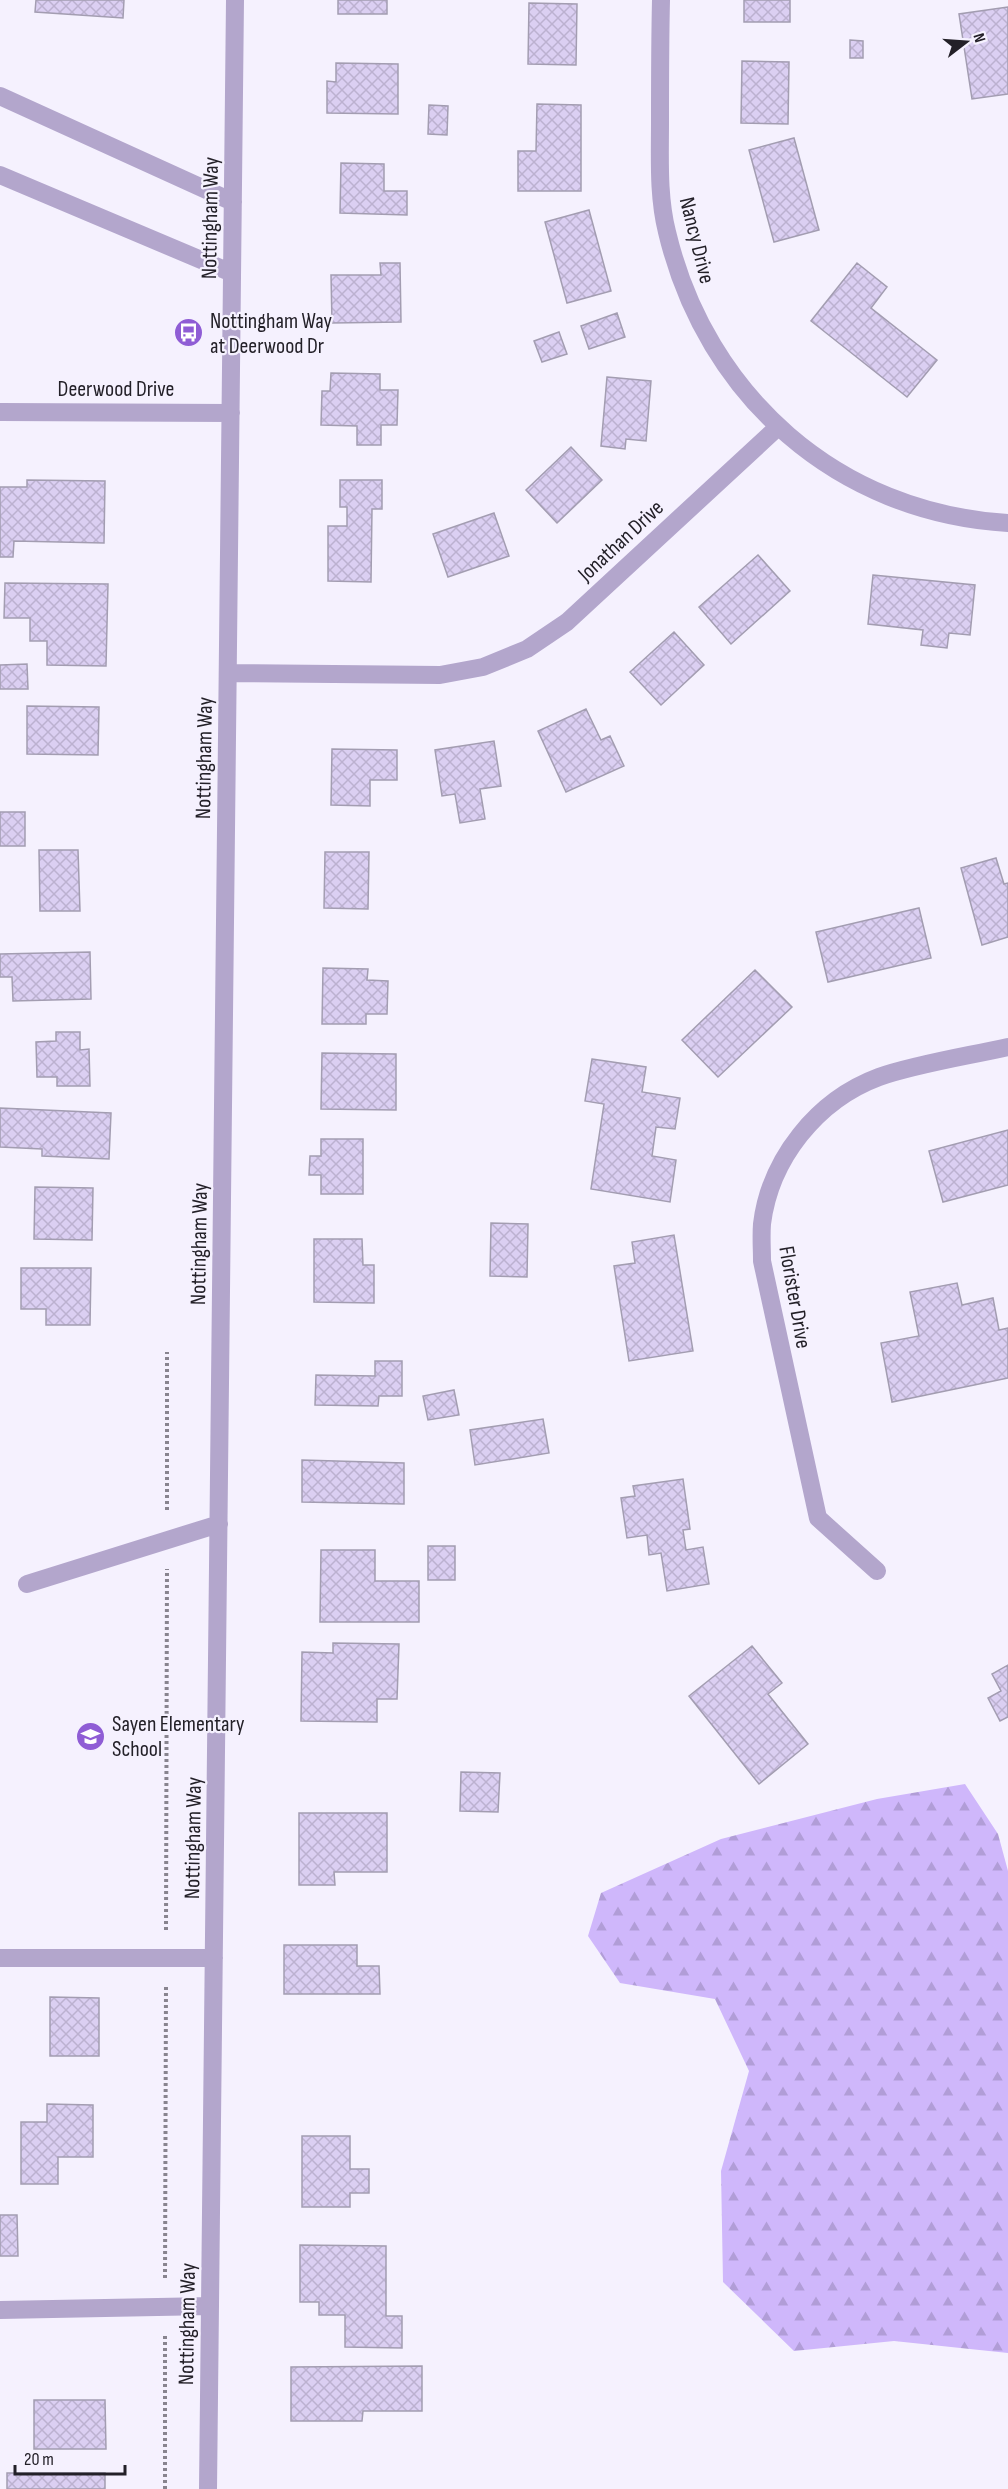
<svg xmlns="http://www.w3.org/2000/svg" width="1008" height="2489" viewBox="0 0 1008 2489" font-family="'Sofia Sans Condensed',sans-serif">
<style>
.forest{fill:url(#forest-firs)}
.building{fill:url(#building-cross-hatch);stroke:#a39db1;stroke-width:1.5}
.lines{fill:none;stroke-linecap:round;stroke-linejoin:round}
.path{stroke:#88848f;stroke-width:4;stroke-dasharray:3 3;stroke-linecap:butt}
.minor{stroke:#b3a6cc;stroke-width:18}
.labels{text-anchor:middle;stroke-width:4.5;stroke-linejoin:round;paint-order:stroke}
.street-label{font-size:22px;fill:#232028;stroke:#f5f1fe}
.poi-label{font-size:22px;fill:#232028;stroke:#f5f1fe;text-anchor:start}
</style>
<defs>
<pattern id="forest-firs" width="22" height="20" patternUnits="userSpaceOnUse" patternTransform="scale(1.5)"><rect width="22" height="20" fill="#cfb7fb"/><path d="M5 1l3.5 6h-7zM16 11l3.5 6h-7z" fill="#b19dd7"/></pattern>
<pattern id="building-cross-hatch" width="8" height="8" patternUnits="userSpaceOnUse" patternTransform="scale(1.5)"><rect width="8" height="8" fill="#dbcff2"/><path d="M0 0l8 8M0 8l8-8" fill="none" stroke="#bcb1d0"/></pattern>
</defs>
<rect width="100%" height="100%" fill="#f5f1fe"/>
<path class="forest" d="M 965,1784 L 998,1834 L 1008,1871 L 1008,2353 L 894,2341 L 794,2351 L 723,2282 L 721,2171 L 749,2071 L 715,1999 L 620,1983 L 588,1936 L 601,1893 L 721,1839 L 877,1799 Z"/>
<path class="building" d="M 36,0 L 124,0 L 123,18 L 35,12 Z
M 338,0 L 387,0 L 387,14 L 338,14 Z
M 744,0 L 790,0 L 790,22 L 744,22 Z
M 529,3 L 577,4 L 576,65 L 528,64 Z
M 1008,7 L 1008,94 L 972,99 L 959,14 Z
M 850,40 L 863,41 L 863,58 L 850,58 Z
M 742,61 L 789,62 L 788,124 L 741,123 Z
M 336,63 L 398,64 L 398,114 L 327,113 L 327,81 L 336,82 Z
M 537,104 L 581,105 L 581,191 L 518,191 L 518,151 L 536,151 Z
M 429,105 L 448,106 L 447,135 L 428,134 Z
M 794,138 L 819,230 L 774,242 L 749,150 Z
M 341,163 L 384,164 L 384,191 L 407,191 L 407,215 L 340,213 Z
M 589,210 L 611,291 L 567,303 L 545,222 Z
M 380,263 L 400,263 L 401,322 L 332,323 L 331,275 L 381,275 Z
M 857,263 L 887,287 L 871,308 L 937,360 L 907,397 L 811,321 Z
M 617,313 L 625,337 L 589,349 L 581,326 Z
M 559,332 L 567,354 L 542,362 L 534,341 Z
M 331,373 L 380,374 L 380,390 L 398,390 L 397,425 L 381,425 L 381,445 L 357,445 L 357,426 L 321,425 L 322,391 L 330,391 Z
M 607,377 L 651,381 L 646,441 L 626,439 L 625,449 L 601,446 Z
M 571,447 L 602,480 L 557,523 L 526,490 Z
M 27,480 L 105,481 L 104,543 L 14,541 L 13,557 L 0,557 L 0,487 L 27,487 Z
M 340,480 L 382,480 L 382,509 L 372,509 L 371,582 L 328,581 L 328,526 L 347,526 L 347,507 L 340,507 Z
M 494,513 L 509,556 L 448,577 L 433,534 Z
M 758,555 L 790,591 L 731,644 L 699,607 Z
M 873,575 L 975,585 L 970,635 L 949,633 L 947,648 L 921,645 L 923,630 L 868,624 Z
M 5,583 L 108,584 L 106,666 L 47,665 L 47,641 L 30,641 L 30,618 L 4,618 Z
M 674,632 L 704,665 L 661,705 L 630,672 Z
M 27,664 L 28,689 L 0,689 L 0,665 Z
M 27,706 L 99,707 L 98,755 L 27,754 Z
M 586,709 L 601,740 L 610,736 L 624,766 L 566,792 L 538,731 Z
M 494,741 L 501,786 L 480,789 L 485,819 L 460,823 L 455,794 L 442,796 L 435,750 Z
M 332,749 L 397,750 L 397,780 L 370,780 L 370,806 L 331,805 Z
M 0,812 L 25,812 L 25,846 L 0,846 Z
M 39,850 L 78,850 L 80,911 L 40,911 Z
M 325,852 L 369,852 L 368,909 L 324,908 Z
M 996,858 L 1004,884 L 1008,883 L 1008,937 L 982,945 L 961,868 Z
M 919,908 L 931,958 L 828,982 L 816,932 Z
M 90,952 L 91,999 L 13,1001 L 12,977 L 0,977 L 0,954 Z
M 323,968 L 368,969 L 367,980 L 388,981 L 387,1014 L 366,1014 L 366,1024 L 322,1024 Z
M 755,970 L 792,1007 L 718,1077 L 682,1040 Z
M 56,1032 L 80,1032 L 80,1050 L 89,1049 L 90,1086 L 57,1086 L 57,1077 L 37,1077 L 36,1042 L 56,1041 Z
M 322,1053 L 396,1054 L 396,1110 L 321,1109 Z
M 592,1059 L 646,1067 L 642,1092 L 680,1098 L 675,1129 L 656,1127 L 652,1156 L 676,1160 L 670,1202 L 591,1189 L 604,1104 L 585,1101 Z
M 0,1108 L 111,1113 L 109,1159 L 42,1156 L 42,1149 L 0,1147 Z
M 1008,1130 L 1008,1185 L 943,1202 L 929,1151 Z
M 321,1139 L 363,1139 L 363,1194 L 321,1194 L 321,1175 L 309,1175 L 310,1156 L 321,1156 Z
M 35,1187 L 93,1188 L 92,1240 L 34,1239 Z
M 491,1223 L 528,1224 L 527,1277 L 490,1276 Z
M 674,1235 L 693,1351 L 629,1361 L 614,1266 L 635,1263 L 632,1242 Z
M 314,1239 L 362,1239 L 363,1265 L 374,1265 L 374,1303 L 314,1302 Z
M 21,1268 L 91,1268 L 90,1325 L 46,1325 L 46,1309 L 21,1309 Z
M 957,1283 L 962,1305 L 993,1298 L 999,1330 L 1008,1328 L 1008,1378 L 892,1402 L 881,1343 L 919,1336 L 910,1292 Z
M 375,1361 L 402,1361 L 402,1396 L 379,1396 L 378,1406 L 315,1405 L 316,1375 L 375,1376 Z
M 454,1390 L 459,1415 L 428,1420 L 423,1396 Z
M 543,1419 L 549,1453 L 475,1465 L 470,1430 Z
M 302,1460 L 404,1463 L 404,1504 L 302,1502 Z
M 683,1479 L 690,1529 L 683,1530 L 686,1550 L 703,1547 L 709,1584 L 667,1591 L 661,1553 L 649,1555 L 647,1535 L 627,1538 L 621,1498 L 635,1496 L 633,1486 Z
M 428,1546 L 455,1546 L 455,1580 L 428,1580 Z
M 321,1550 L 375,1550 L 375,1581 L 419,1581 L 419,1622 L 320,1622 Z
M 333,1643 L 399,1644 L 397,1699 L 377,1699 L 377,1722 L 301,1721 L 302,1652 L 333,1653 Z
M 752,1646 L 782,1683 L 768,1694 L 808,1744 L 759,1784 L 689,1696 Z
M 1008,1665 L 1008,1717 L 1000,1721 L 988,1698 L 1001,1691 L 992,1674 Z
M 461,1772 L 500,1773 L 498,1812 L 460,1811 Z
M 299,1813 L 387,1813 L 387,1872 L 334,1872 L 335,1885 L 299,1885 Z
M 284,1945 L 357,1945 L 357,1966 L 379,1966 L 380,1994 L 284,1994 Z
M 50,1997 L 99,1998 L 99,2056 L 50,2056 Z
M 47,2104 L 93,2105 L 93,2157 L 58,2157 L 58,2184 L 21,2184 L 21,2122 L 47,2122 Z
M 302,2136 L 350,2136 L 350,2169 L 369,2169 L 369,2193 L 350,2193 L 350,2207 L 302,2207 Z
M 0,2215 L 17,2215 L 18,2256 L 0,2256 Z
M 300,2245 L 386,2246 L 386,2316 L 402,2316 L 402,2348 L 345,2347 L 345,2315 L 319,2315 L 319,2302 L 300,2302 Z
M 422,2366 L 422,2411 L 363,2411 L 362,2421 L 291,2421 L 291,2367 Z
M 34,2400 L 105,2400 L 106,2449 L 34,2449 Z
M 7,2473 L 105,2473 L 105,2489 L 7,2489 Z"/>
<g class="lines">
<path class="path" d="M 167,1510 L 167,1352
M 166,1930 L 167,1569
M 165,2278 L 166,1986
M 165,2489 L 165,2334"/>
<path class="minor" d="M 661,0 C 660,41 660,82 660,123 C 660,159 658,196 667,232 C 706,396 838,513 1008,523
M 0,96 L 233,202
M 0,175 L 232,273
M 0,412 L 231,413
M 228,673 L 440,675 L 483,667 L 527,649 L 567,622 L 778,427
M 877,1571 L 818,1518 L 762,1261 C 762,1249 761,1236 762,1224 C 770,1159 817,1100 879,1077 C 916,1064 968,1056 1008,1047
M 27,1584 L 219,1524
M 0,1958 L 214,1958
M 0,2310 L 210,2306
M 208,2489 L 235,0"/>
</g>
<defs>
<symbol id="bus-disc" viewBox="-11 -11 22 22"><circle r="9.5" fill="#8f5dd5" stroke="#f5f1fe"/><path d="M-5-6H5V4H4V6H2V4H-2V6H-4V4H-5ZM-3.5-4V0h7V-4ZM-3.5 1.2v1.5H-2V1.2ZM2 1.2v1.5H3.5V1.2Z" fill="#fff"/></symbol>
<symbol id="school-disc" viewBox="-11 -11 22 22"><circle r="9.5" fill="#8f5dd5" stroke="#f5f1fe"/><path d="M0-5L7-2L0 1L-7-2ZM-4 1L0 2.5L4 1V4Q0 6-4 4Z" fill="#fff"/></symbol>
</defs>
<g fill-rule="evenodd">
<use href="#bus-disc" x="172" y="316" width="33" height="33"/>
<use href="#school-disc" x="74" y="1720" width="33" height="33"/>
</g>
<g class="labels">
<g class="street-label">
<text transform="translate(209 218) rotate(-89)" y="8">Nottingham Way</text>
<text transform="translate(698 240) rotate(76)" y="8">Nancy Drive</text>
<text x="116" y="396">Deerwood Drive</text>
<text transform="translate(620 540) rotate(-43)" y="8">Jonathan Drive</text>
<text transform="translate(203 758) rotate(-89)" y="8">Nottingham Way</text>
<text transform="translate(198 1244) rotate(-89)" y="8">Nottingham Way</text>
<text transform="translate(796 1297) rotate(80)" y="8">Florister Drive</text>
<text transform="translate(192 1838) rotate(-89)" y="8">Nottingham Way</text>
<text transform="translate(186 2324) rotate(-89)" y="8">Nottingham Way</text>
</g>
<g class="poi-label">
<text x="210" y="328">Nottingham Way<tspan x="210" dy="25">at Deerwood Dr</tspan></text>
<text x="112" y="1731">Sayen Elementary<tspan x="112" dy="25">School</tspan></text>
</g>
</g>
<g transform="translate(966 42) rotate(73)" stroke="#f5f1fe" stroke-width="4.5" paint-order="stroke">
<path d="M0-4.5L10 22L0 15L-10 22Z" fill="#232028"/>
<text y="-9" font-size="16" font-weight="bold" text-anchor="middle" fill="#232028">N</text>
</g>
<path d="M15 2465v9h110v-9" fill="none" stroke="#232028" stroke-width="3"/>
<text x="24" y="2465" font-size="18" fill="#232028" stroke="#f5f1fe" stroke-width="4.5" paint-order="stroke">20 m</text>
</svg>
